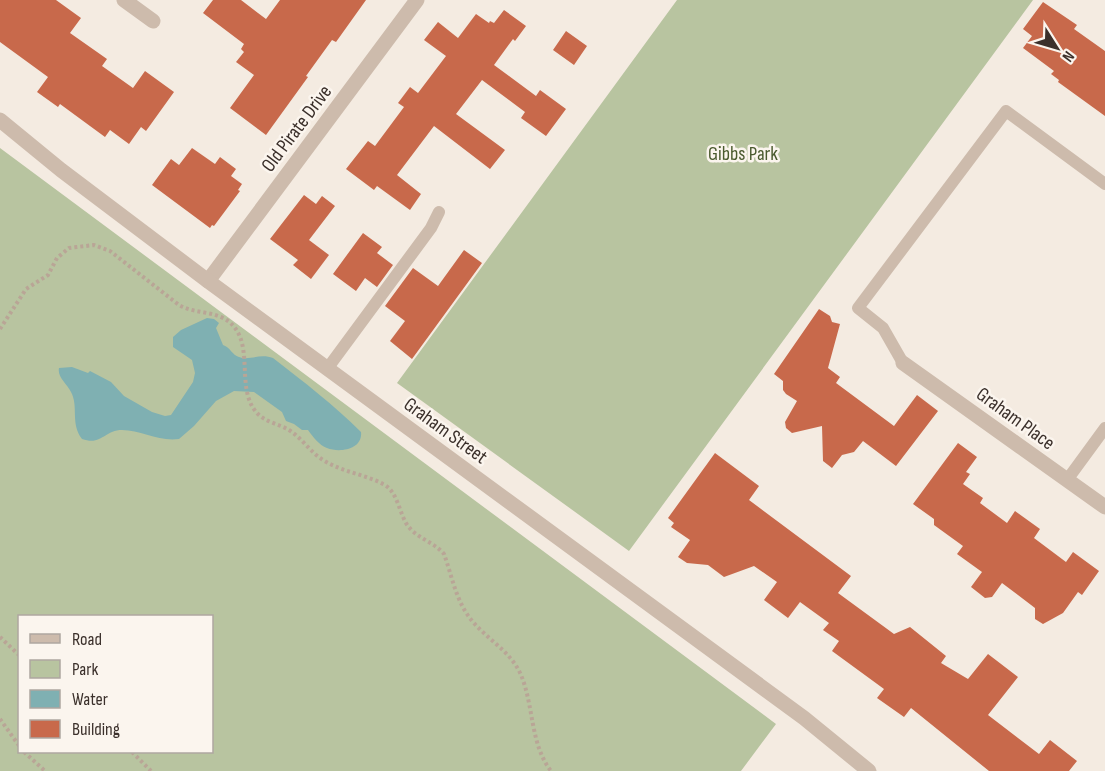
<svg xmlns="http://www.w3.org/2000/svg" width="1105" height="771" viewBox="0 0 1105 771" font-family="'Sofia Sans Condensed',sans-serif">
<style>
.green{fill:#b8c4a0;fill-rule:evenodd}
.water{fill:#7fb0b2}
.building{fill:#c8694b}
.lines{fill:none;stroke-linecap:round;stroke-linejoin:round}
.path{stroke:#b9a596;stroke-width:4;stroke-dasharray:3 3;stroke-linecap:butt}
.service{stroke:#cdbbac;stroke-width:12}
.minor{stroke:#cdbbac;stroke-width:15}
.tertiary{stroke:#cdbbac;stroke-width:15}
.labels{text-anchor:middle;stroke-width:5;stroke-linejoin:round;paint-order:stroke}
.street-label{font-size:20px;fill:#3b302b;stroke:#fbf5ee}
.park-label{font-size:20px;fill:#4a5a2e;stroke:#fbf5ee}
</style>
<rect width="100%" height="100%" fill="#f4ebe1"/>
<path class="green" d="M 677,0 L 1033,0 L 629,551 L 397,383 Z
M 0,148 L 776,724 L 741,771 L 0,771 ZM 20,616 L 212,616 L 212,752 L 20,752 Z"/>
<path class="water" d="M 207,318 L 214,319 L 219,323 L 216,328 L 223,345 C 231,348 232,355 239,357 C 249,361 260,353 273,358 C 304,382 334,405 361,432 C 363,450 339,453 327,448 C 319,445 313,437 308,430 L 302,430 L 294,424 L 286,421 L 282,412 L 254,392 L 234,391 L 216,401 L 194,426 L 179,439 C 159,442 141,430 122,430 C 104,430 102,446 82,439 C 70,423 79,407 71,392 C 67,384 57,377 59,368 L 72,367 L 88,373 L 90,371 L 111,382 L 124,396 L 152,412 L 165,416 L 171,415 L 193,382 L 195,373 L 192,360 L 173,347 L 173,337 L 181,330 Z"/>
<path class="building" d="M 0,0 L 56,0 L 81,18 L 70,33 L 107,59 L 102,66 L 133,88 L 145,71 L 174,92 L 146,131 L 141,127 L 129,144 L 110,130 L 105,137 L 60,104 L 58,107 L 37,92 L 48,77 L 0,42 Z
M 213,0 L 241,0 L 266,19 L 280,0 L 366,0 L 336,42 L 332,40 L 306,76 L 308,77 L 266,135 L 230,108 L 254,75 L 236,62 L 244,52 L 241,49 L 244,44 L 203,13 Z
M 1043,2 L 1077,25 L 1074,29 L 1105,51 L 1105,116 L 1058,82 L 1059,80 L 1051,74 L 1054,71 L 1023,48 L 1032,36 L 1023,29 Z
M 504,10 L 526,26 L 515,41 L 513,39 L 494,65 L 536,96 L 540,90 L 566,109 L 546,136 L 521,118 L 525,112 L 482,80 L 456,114 L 505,150 L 490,169 L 434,126 L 397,175 L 421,194 L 410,210 L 377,186 L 374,190 L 346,169 L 368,141 L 375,146 L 404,107 L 398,103 L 410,87 L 418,93 L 446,56 L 424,40 L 438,22 L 458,38 L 476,14 L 489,23 L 490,21 L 494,23 Z
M 566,31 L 587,46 L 574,65 L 553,50 Z
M 192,148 L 215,164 L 220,157 L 236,169 L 231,176 L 242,184 L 238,190 L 240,191 L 214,226 L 212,225 L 210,228 L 152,185 L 171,159 L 179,165 Z
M 304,195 L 316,204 L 322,196 L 335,206 L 309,240 L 329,255 L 311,279 L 293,265 L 298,260 L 270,239 Z
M 363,233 L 382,247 L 377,253 L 393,265 L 377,287 L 365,278 L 356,291 L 333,274 Z
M 464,250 L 482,263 L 412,359 L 390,341 L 405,321 L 385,306 L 413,268 L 438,286 Z
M 819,309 L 830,316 L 832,322 L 840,324 L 828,368 L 840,377 L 836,383 L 894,426 L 917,395 L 938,411 L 896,466 L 863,441 L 854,452 L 842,455 L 832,468 L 823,461 L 822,426 L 792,433 L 786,428 L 785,422 L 797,401 L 786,394 L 783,390 L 783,381 L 774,374 Z
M 958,443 L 977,457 L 966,472 L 970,474 L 963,484 L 983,498 L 980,503 L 1007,523 L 1015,511 L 1040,529 L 1034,538 L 1066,562 L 1073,552 L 1099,571 L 1082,595 L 1078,592 L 1063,613 L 1043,624 L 1035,619 L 1035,608 L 1002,583 L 992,597 L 985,598 L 971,587 L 982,572 L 957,554 L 963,546 L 934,525 L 934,519 L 913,504 Z
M 715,453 L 759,486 L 749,500 L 851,576 L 838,593 L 894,634 L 910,627 L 946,656 L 941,663 L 968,679 L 988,654 L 1018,677 L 988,715 L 1039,754 L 1050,740 L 1077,761 L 1069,771 L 989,771 L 911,708 L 904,717 L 877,698 L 884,689 L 832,651 L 839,641 L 823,630 L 829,623 L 800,602 L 788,618 L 764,600 L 777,582 L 754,566 L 724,577 L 708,565 L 687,563 L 678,557 L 690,540 L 671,527 L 674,523 L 668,518 Z"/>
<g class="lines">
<path class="path" d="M 0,329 L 26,289 L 48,275 L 57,258 L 69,248 L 77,247 L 94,245 L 110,251 L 179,305 C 193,313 209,311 223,318 C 259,337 233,387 257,413 C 265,422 279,424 289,430 C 302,438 310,452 323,460 C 342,472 364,474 383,484 C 398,491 399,514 408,526 C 418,539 434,542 444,554 C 451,573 455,596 467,614 C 482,637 510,649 521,675 C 534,706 530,744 551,771
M 0,637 L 20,656
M 0,719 L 20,747
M 24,752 L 45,771
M 132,752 L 151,771"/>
<path class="service" d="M 903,363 L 883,328 L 858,308 L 1006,111 L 1105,184
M 327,369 L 431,228 L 439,212
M 1067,480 L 1105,428"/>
<path class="minor" d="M 124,0 L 153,21
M 208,281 L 417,0
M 903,363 L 1105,507"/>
<path class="tertiary" d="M 0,120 L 61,170 L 208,281 L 804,718 L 869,771"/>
</g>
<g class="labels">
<g class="street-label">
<text transform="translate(296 128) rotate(-53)" y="7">Old Pirate Drive</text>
<text transform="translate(1016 418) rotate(36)" y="7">Graham Place</text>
<text transform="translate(446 430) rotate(36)" y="7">Graham Street</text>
</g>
<g class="park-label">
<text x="743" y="160">Gibbs Park</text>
</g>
</g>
<rect x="18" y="615" width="195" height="138" fill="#fbf5ee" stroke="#aea6a0" stroke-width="1.5"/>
<rect x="30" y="634" width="30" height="9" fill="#cdbbac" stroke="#aea6a0" stroke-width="1.5"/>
<text x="72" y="645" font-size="18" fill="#3b302b">Road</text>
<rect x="30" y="660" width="30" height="18" fill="#b8c4a0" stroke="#aea6a0" stroke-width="1.5"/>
<text x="72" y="675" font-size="18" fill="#3b302b">Park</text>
<rect x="30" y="690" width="30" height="18" fill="#7fb0b2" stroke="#aea6a0" stroke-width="1.5"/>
<text x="72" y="705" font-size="18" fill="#3b302b">Water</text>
<rect x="30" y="720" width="30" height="18" fill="#c8694b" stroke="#aea6a0" stroke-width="1.5"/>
<text x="72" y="735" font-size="18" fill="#3b302b">Building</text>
<g transform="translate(1057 48) rotate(127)" stroke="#fbf5ee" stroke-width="4.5" paint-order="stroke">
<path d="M0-4.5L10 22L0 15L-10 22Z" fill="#3b302b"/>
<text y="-9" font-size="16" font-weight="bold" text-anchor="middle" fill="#3b302b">N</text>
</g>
</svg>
